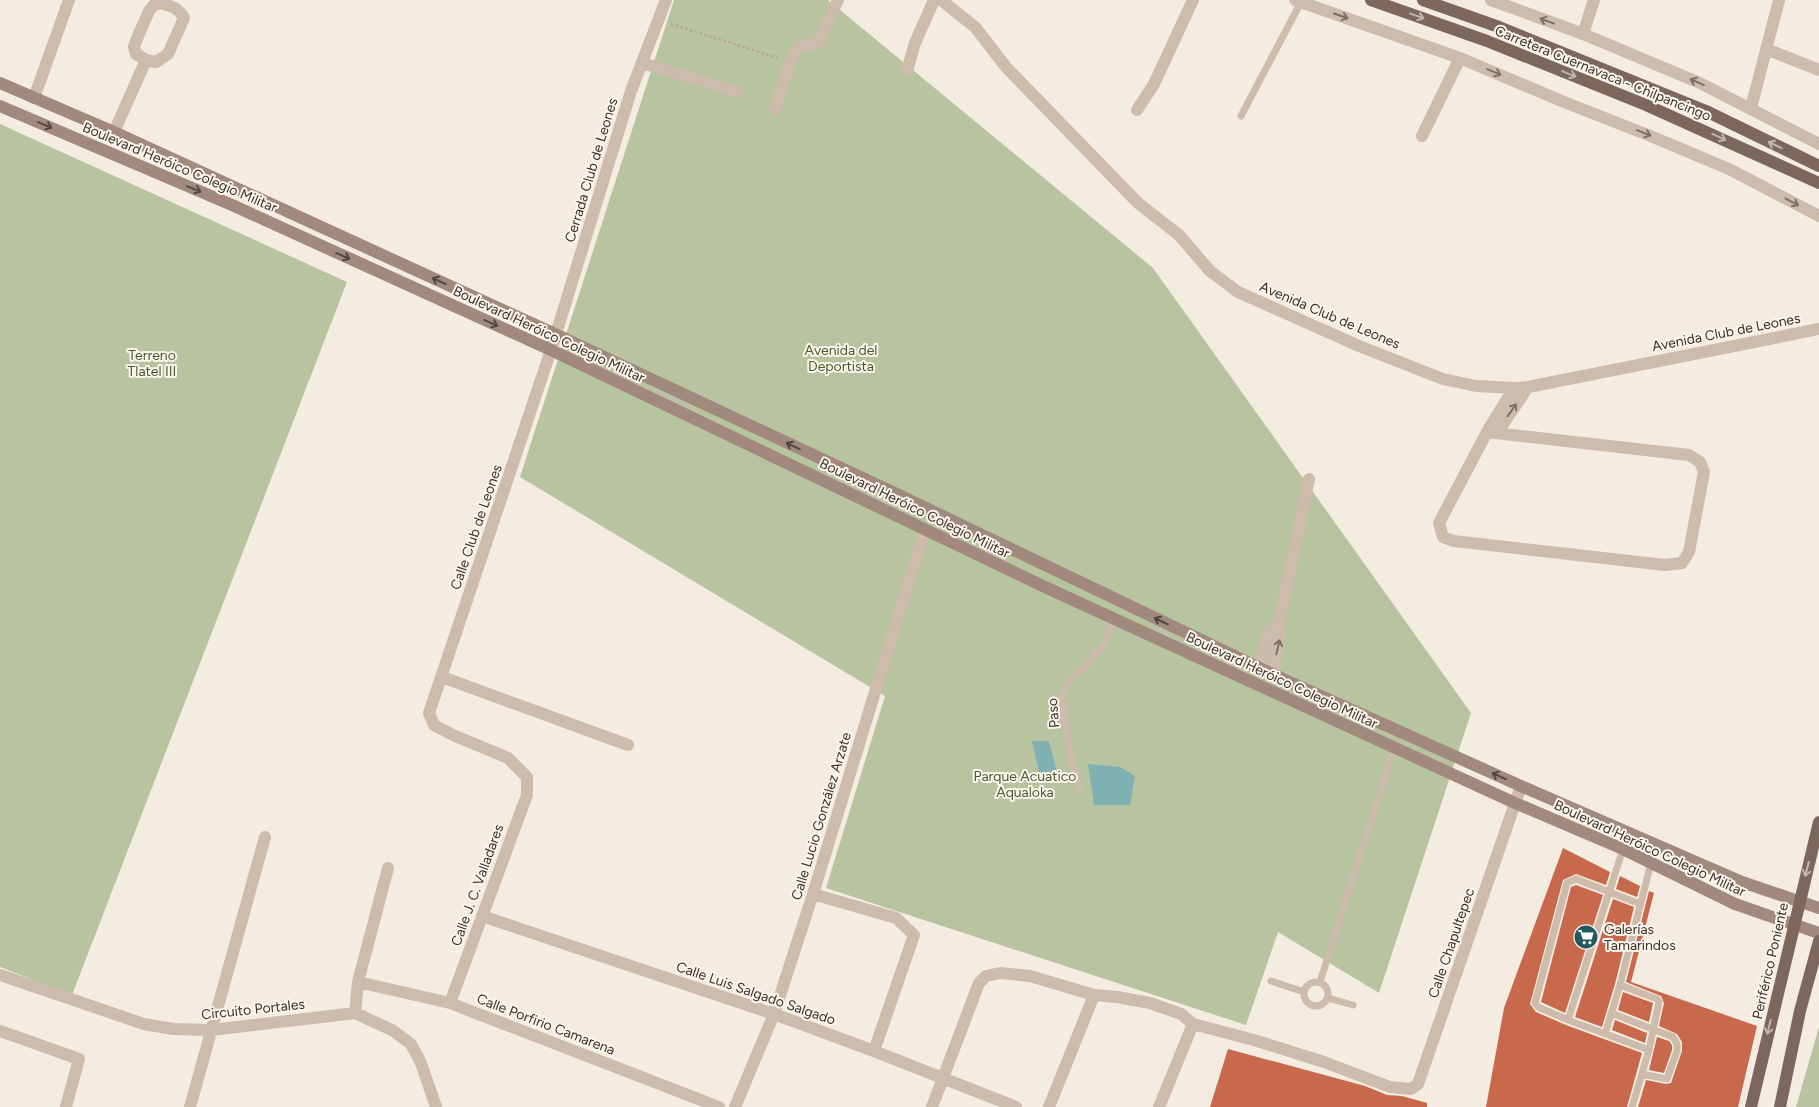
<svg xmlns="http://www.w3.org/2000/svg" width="1819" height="1107" viewBox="0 0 1819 1107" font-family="Figtree,sans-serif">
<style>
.green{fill:#b8c4a0}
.water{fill:#7fb0b2}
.building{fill:#c8694b}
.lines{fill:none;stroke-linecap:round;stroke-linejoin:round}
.path{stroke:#b9a596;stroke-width:2.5;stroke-dasharray:2.5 2.5;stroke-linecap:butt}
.service{stroke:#cdbbac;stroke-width:7}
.minor{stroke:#cdbbac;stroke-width:12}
.tertiary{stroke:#cdbbac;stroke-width:12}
.secondary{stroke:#a18a7d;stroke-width:12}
.primary{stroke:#7d675c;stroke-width:12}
.oneway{stroke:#7d6f65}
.oneway2{stroke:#c2b5ac}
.oneway3{stroke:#544640}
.labels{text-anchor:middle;stroke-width:4;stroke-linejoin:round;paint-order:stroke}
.street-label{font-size:14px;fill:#3b302b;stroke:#fbf5ee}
.park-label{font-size:14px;fill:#4a5a2e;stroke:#fbf5ee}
.poi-label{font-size:14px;fill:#3b302b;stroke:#fbf5ee;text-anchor:start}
</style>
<rect width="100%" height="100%" fill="#f4ebe1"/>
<path class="green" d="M 674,0 L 828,0 L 1153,268 L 1471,713 L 1379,993 L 1278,932 L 1246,1025 L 826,888 L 885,696 L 520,477 Z
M 0,124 L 347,282 L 72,995 L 0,967 Z
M 1819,1027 L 1819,1107 L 1796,1107 Z"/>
<path class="water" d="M 1032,741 L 1049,741 L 1057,772 L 1040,776 Z
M 1088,764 L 1120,767 L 1135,776 L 1130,805 L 1094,805 Z"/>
<path class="building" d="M 1563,848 L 1610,872 L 1606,885 L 1576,874 L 1563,880 L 1530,1004 L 1536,1012 L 1566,1025 L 1642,1053 L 1627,1107 L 1486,1107 L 1504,1008 Z
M 1620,876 L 1640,886 L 1637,897 L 1616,889 Z
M 1576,885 L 1603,895 L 1565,1013 L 1541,1002 L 1571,887 Z
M 1649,891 L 1654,893 L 1631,982 L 1757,1026 L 1738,1107 L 1638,1107 L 1646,1080 L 1666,1084 L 1671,1083 L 1682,1051 L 1682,1042 L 1677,1034 L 1659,1026 L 1664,1003 L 1661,996 L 1626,982 Z
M 1613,899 L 1634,907 L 1615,984 L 1602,1027 L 1575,1017 Z
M 1623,992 L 1653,1003 L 1649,1022 L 1618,1010 Z
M 1615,1020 L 1647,1033 L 1645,1043 L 1612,1030 Z
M 1657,1037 L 1669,1041 L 1672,1045 L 1672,1050 L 1664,1073 L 1649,1070 Z
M 1228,1049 L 1365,1086 L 1387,1095 L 1402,1096 L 1427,1103 L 1427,1107 L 1210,1107 Z"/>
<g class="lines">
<path class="path" d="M 671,24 L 778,58"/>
<path class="service" d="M 1241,116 L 1301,2
M 1079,791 L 1069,747 L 1061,696 L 1070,680 L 1087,665 L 1106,642 L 1114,619
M 1623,849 L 1568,1020 L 1649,1050 L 1632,1107
M 1271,981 L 1304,992
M1304 994a12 12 0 1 1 24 0a12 12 0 1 1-24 0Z
M 1320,982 L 1394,748
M 1620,985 L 1657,999 L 1659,1002 L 1649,1050
M 1328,998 L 1353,1005
M 1611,1013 L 1673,1037 L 1677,1044 L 1677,1051 L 1667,1079 L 1642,1074
M 1568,1020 L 1538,1007 L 1535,1003 L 1567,883 L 1576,879 L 1640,904
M 1605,1034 L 1620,985 L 1651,863"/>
<path class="minor" d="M 941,0 L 975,27 L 1006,67 L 1138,203 L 1179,235 L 1210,271 L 1238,292 L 1359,346 L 1443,379 L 1476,386 L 1514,388 L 1528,387 L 1819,329
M 161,3 C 171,6 179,8 184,18 L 168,54 L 156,62 L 146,60 L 136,54 L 134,47 L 136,41 L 149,11 L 154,5 Z
M 1583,34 L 1594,0
M 1766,49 L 1819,70
M 642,63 L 738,92
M 907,71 L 915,43 L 934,0
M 34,98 L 69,0
M 1751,108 L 1779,0
M 775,109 L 790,62 L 799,47 C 806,44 811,46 818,43 L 838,0
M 1137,110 L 1154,84 L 1193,0
M 114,132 L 146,60
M 1422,136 L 1460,58
M 1487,432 L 1689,455 L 1700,462 L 1704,472 L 1689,552 L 1682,563 L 1665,565 L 1454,541 L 1443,537 L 1439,523 L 1487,432 L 1514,388
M 1497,433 L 1528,387
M 1259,668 L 1268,634 L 1280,619
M 1272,674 L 1280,638 L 1280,619 L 1309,479
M 442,677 L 628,745
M 813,894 L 896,918 L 914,935 L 874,1051
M 482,916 L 774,1014 L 874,1051 L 1016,1107
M 0,975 L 144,1024 L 173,1029 L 212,1030 L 355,1013 L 392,1030 L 411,1044 L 421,1063 L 436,1107
M 358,982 L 450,1003 L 719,1107
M 450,1003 L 527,795 L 527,777 L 508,758 L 453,735 L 434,725 L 429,713 L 551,350 L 631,91 L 666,0
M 355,1013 L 358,982 L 388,868
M 0,1031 L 79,1059 L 66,1107
M 190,1107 L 265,837
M 735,1107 L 774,1014 L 813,894 L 925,529
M 932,1107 L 979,983 L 986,976 L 1000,973 L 1030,976 L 1094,995 L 1117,997 L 1150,1003 L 1181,1014 L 1193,1024 L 1254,1040 L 1324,1062 L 1390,1087 L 1411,1089 L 1418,1084 L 1521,786
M 1049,1107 L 1094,995
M 1159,1107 L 1193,1024"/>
<path class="tertiary" d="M 1295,0 L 1460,58 L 1564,102 L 1648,135 L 1729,169 L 1819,216
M 1491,0 L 1583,34 L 1700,83 L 1819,144"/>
<path class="secondary" d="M 0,83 L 114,132 L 555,334 L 901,496 L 1272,674 L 1521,786 L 1742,882 L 1819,908
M 0,106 L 232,205 L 551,350 L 1045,587 L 1515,803 L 1623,849 L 1735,904 L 1819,933"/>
<path class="primary" d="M 1371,0 L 1487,41 L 1646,105 L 1819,183
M 1423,0 L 1499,27 L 1706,111 L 1819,166
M 1751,1107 L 1819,822
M 1780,1107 L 1800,1011 L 1819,941"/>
</g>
<defs><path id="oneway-shaft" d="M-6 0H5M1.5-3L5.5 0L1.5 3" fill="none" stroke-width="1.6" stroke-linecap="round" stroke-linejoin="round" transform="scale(1.25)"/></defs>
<g class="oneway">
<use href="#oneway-shaft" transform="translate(1341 16) rotate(19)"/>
<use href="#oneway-shaft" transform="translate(1547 21) rotate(-160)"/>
<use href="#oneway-shaft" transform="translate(1494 72) rotate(23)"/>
<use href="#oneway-shaft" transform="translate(1697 82) rotate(-156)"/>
<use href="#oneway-shaft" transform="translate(1644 133) rotate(22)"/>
<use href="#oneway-shaft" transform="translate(1792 202) rotate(28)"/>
<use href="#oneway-shaft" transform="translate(1512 410) rotate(-55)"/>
<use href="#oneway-shaft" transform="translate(1278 647) rotate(-77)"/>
</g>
<g class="oneway2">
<use href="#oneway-shaft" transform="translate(1417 16) rotate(20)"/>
<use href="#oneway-shaft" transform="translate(1569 74) rotate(22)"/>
<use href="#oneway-shaft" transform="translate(1719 137) rotate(24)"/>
<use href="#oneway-shaft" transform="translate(1775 145) rotate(-154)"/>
<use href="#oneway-shaft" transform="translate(1807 869) rotate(104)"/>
<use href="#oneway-shaft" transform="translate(1769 1027) rotate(103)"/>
</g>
<g class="oneway3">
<use href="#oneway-shaft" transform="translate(45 125) rotate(23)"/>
<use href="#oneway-shaft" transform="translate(194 189) rotate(23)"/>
<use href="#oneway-shaft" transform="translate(343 256) rotate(24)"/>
<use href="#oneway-shaft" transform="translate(439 281) rotate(-155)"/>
<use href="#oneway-shaft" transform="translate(491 323) rotate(24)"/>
<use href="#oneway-shaft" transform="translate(793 446) rotate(-155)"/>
<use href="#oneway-shaft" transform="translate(1161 621) rotate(-154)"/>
<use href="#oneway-shaft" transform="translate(1499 776) rotate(-156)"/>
</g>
<defs>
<symbol id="supermarket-disc" viewBox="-11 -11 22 22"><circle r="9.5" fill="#1f5a5e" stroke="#fbf5ee"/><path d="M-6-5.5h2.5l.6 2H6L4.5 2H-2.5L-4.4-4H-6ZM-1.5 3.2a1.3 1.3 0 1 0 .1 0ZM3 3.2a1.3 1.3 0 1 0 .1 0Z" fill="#fff"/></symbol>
</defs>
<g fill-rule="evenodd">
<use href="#supermarket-disc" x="1572" y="923" width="28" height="28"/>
</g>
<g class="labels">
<g class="street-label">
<text transform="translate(1603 73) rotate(22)" y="5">Carretera Cuernavaca - Chilpancingo</text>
<text transform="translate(180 167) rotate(23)" y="5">Boulevard Heróico Colegio Militar</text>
<text transform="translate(591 170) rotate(-73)" y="5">Cerrada Club de Leones</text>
<text transform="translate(1330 315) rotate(23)" y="5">Avenida Club de Leones</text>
<text transform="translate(1726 332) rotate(-11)" y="5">Avenida Club de Leones</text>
<text transform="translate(549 334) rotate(25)" y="5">Boulevard Heróico Colegio Militar</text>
<text transform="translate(915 508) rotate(26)" y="5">Boulevard Heróico Colegio Militar</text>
<text transform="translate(476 527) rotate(-71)" y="5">Calle Club de Leones</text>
<text transform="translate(1282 680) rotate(25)" y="5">Boulevard Heróico Colegio Militar</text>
<text transform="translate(1053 713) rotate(-95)" y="5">Paso</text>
<text transform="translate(821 816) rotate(-73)" y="5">Calle Lucio González Arzate</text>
<text transform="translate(1650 848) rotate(25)" y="5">Boulevard Heróico Colegio Militar</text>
<text transform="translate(477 885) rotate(-70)" y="5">Calle J. C. Valladares</text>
<text transform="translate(1451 943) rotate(-71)" y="5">Calle Chapultepec</text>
<text transform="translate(1770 961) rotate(-77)" y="5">Periférico Poniente</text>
<text transform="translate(756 993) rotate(19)" y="5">Calle Luis Salgado Salgado</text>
<text transform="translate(253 1009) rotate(-6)" y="5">Circuito Portales</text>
<text transform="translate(546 1024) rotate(21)" y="5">Calle Porfirio Camarena</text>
</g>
<g class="park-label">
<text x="841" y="355">Avenida del<tspan x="841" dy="16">Deportista</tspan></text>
<text x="152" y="360">Terreno<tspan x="152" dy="16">Tlatel III</tspan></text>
<text x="1025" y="781">Parque Acuatico<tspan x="1025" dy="16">Aqualoka</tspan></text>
</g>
<g class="poi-label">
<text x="1604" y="934">Galerías<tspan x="1604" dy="16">Tamarindos</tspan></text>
</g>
</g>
</svg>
